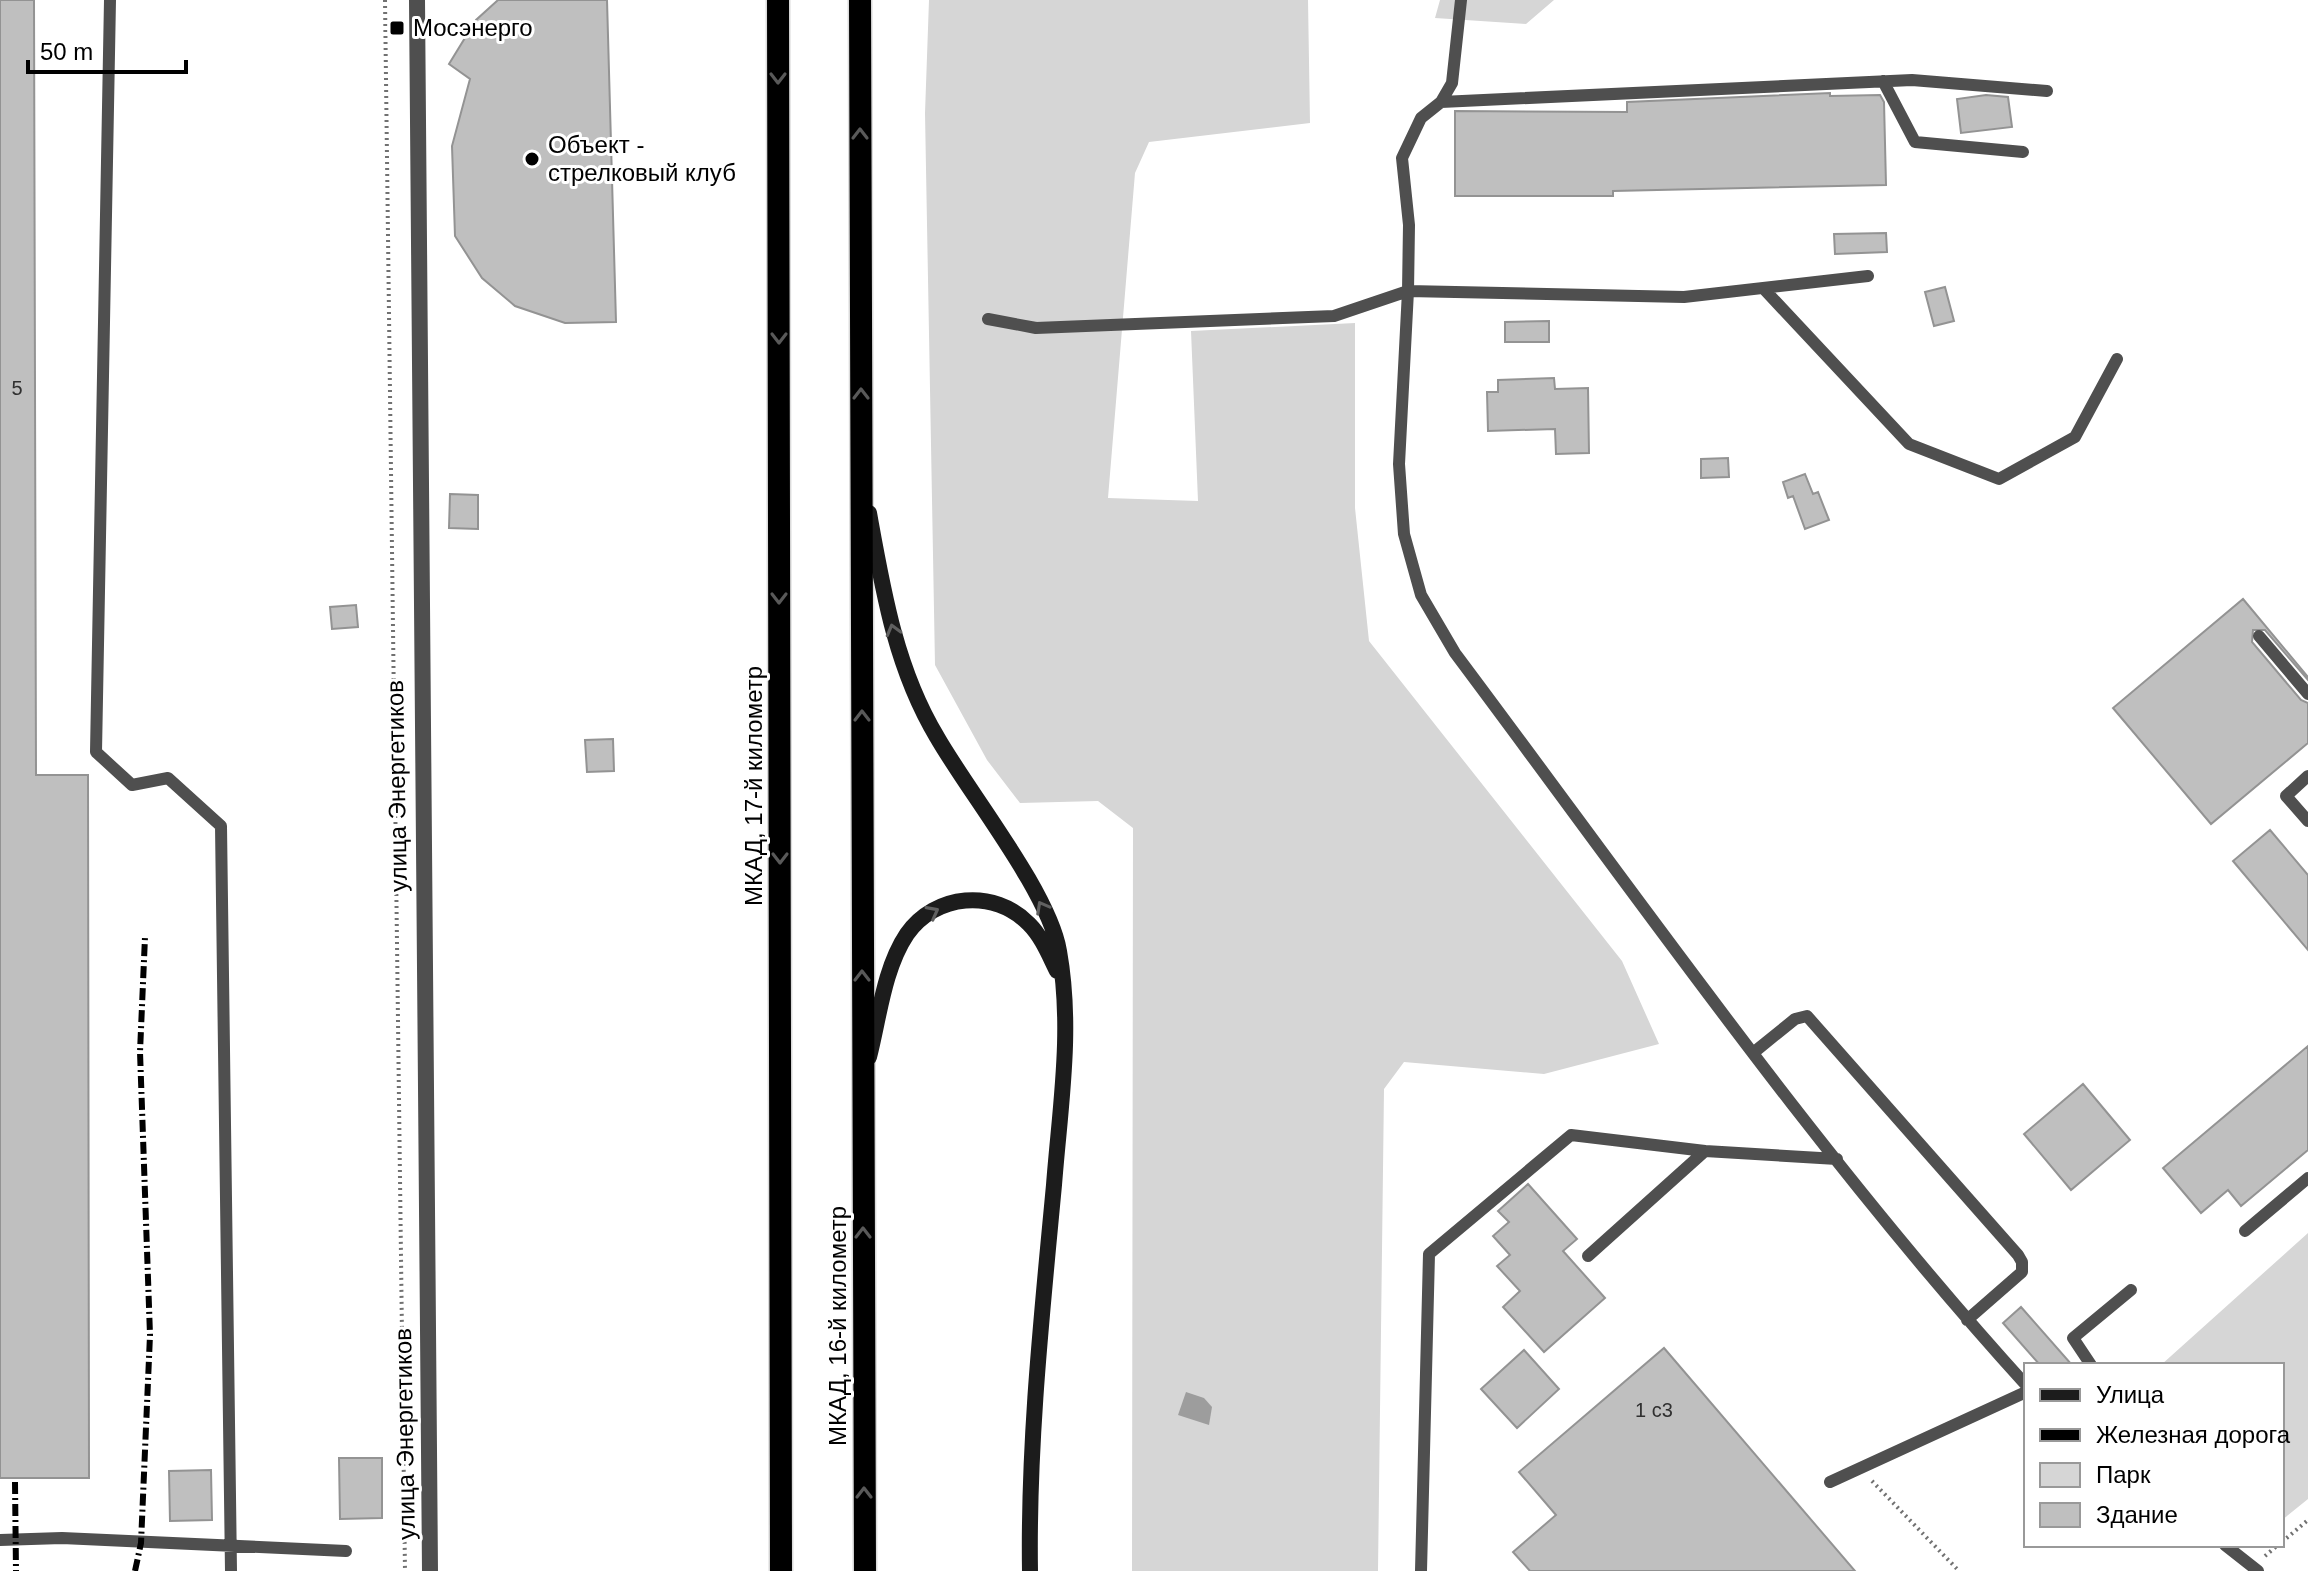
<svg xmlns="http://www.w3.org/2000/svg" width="2308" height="1571" viewBox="0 0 2308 1571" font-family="Arial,sans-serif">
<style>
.green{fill:#d6d6d6}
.water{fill:#9d9d9d}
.building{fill:#bfbfbf;stroke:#939393;stroke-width:2}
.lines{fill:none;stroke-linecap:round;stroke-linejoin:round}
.trunk-casing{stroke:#dbdbdb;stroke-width:25}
.path{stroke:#717171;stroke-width:4;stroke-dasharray:2 4;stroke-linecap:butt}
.service{stroke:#4f4f4f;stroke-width:12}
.minor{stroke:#4f4f4f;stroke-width:16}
.secondary{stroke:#1c1c1c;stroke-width:16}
.trunk{stroke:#000;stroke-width:22}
.rail{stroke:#000;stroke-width:6;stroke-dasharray:12 4 2 4;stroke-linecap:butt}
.oneway{stroke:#595959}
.oneway2{stroke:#606060}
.poi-dot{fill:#000;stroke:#fff;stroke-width:3}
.labels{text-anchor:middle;stroke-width:6;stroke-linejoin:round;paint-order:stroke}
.number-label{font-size:20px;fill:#303030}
.poi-label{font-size:24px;fill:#000;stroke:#fff;text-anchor:start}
.street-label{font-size:24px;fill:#000;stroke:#fff}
</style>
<rect width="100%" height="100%" fill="#fff"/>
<path class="green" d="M 929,0 L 1308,0 L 1310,123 L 1149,142 L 1135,173 L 1108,498 L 1198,501 L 1191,331 L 1355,323 L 1355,508 L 1369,641 L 1622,961 L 1659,1044 L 1544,1074 L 1404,1062 L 1384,1089 L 1378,1571 L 1132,1571 L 1133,828 L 1098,801 L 1020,803 L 987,760 L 935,665 L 925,113 Z
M 1440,0 L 1554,0 L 1526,24 L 1435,18 Z
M 2308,1233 L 2308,1499 L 2282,1520 L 2282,1365 L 2161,1365 Z"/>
<path class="water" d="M 1186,1392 L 1204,1398 L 1212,1407 L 1209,1425 L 1178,1415 Z"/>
<path class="building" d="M 0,0 L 34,0 L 36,775 L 88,775 L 89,1478 L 0,1478 Z
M 498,0 L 607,0 L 616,322 L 565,323 L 515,306 L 482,278 L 455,236 L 452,146 L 470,79 L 449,64 L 476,20 Z
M 1830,93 L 1830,96 L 1880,95 L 1884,102 L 1886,185 L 1613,191 L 1613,196 L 1455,196 L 1455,111 L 1627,112 L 1627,102 Z
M 1986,95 L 2008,97 L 2012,127 L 1961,133 L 1957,99 Z
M 1886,233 L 1887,252 L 1835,254 L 1834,234 Z
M 1945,287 L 1954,321 L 1934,326 L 1925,292 Z
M 1549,321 L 1549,342 L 1505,342 L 1505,322 Z
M 1554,378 L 1555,389 L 1588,388 L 1589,453 L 1556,454 L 1555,429 L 1488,431 L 1487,392 L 1498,392 L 1498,380 Z
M 1728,458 L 1729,477 L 1701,478 L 1701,459 Z
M 1805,474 L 1813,494 L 1818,492 L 1829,520 L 1805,529 L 1793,496 L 1788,498 L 1783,482 Z
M 450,494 L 478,495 L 478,529 L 449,528 Z
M 2243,599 L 2308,677 L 2308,680 L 2265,630 L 2253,630 L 2252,642 L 2301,700 L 2308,703 L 2308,743 L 2211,824 L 2113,708 Z
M 356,605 L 358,627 L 332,629 L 330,607 Z
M 613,739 L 614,771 L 587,772 L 585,740 Z
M 2270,830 L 2308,875 L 2308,950 L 2233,861 Z
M 2308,1046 L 2308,1150 L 2241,1206 L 2228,1190 L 2201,1213 L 2163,1168 Z
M 2083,1084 L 2130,1140 L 2071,1190 L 2024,1134 Z
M 1528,1184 L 1577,1239 L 1563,1251 L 1605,1298 L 1544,1352 L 1503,1307 L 1520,1291 L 1497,1266 L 1510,1255 L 1493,1236 L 1509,1222 L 1498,1211 Z
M 2021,1307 L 2072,1365 L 2040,1365 L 2003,1323 Z
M 1664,1348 L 1855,1571 L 1530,1571 L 1513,1552 L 1556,1515 L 1519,1472 Z
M 1524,1350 L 1559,1389 L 1517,1428 L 1481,1389 Z
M 339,1458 L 382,1458 L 382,1518 L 340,1519 Z
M 211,1470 L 212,1520 L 170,1521 L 169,1471 Z"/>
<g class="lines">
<defs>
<path id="trunk" d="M 778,0 L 781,1571
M 860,0 L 865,1571"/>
</defs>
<use href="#trunk" class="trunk-casing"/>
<path class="path" d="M 385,0 L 405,1571
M 1872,1481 L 1959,1571
M 2282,1542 L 2308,1520
M 2265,1556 L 2278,1545"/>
<path class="service" d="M 110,0 L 96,752 L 132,785 L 168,778 L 221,826 L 231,1571
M 1461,0 L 1452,83 L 1441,102 L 1421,118 L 1402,158 L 1409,225 L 1408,291 L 1399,464 L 1404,534 L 1421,595 L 1455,653 C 1640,900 1818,1156 2026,1385
M 1883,81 L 1915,142 L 2023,152
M 1441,102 L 1912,80 L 2047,91
M 1763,288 L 1909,444 L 1999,479 L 2075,437 L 2117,359
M 988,319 L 1036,328 L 1334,316 L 1408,291 L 1684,297 L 1868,276
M 2259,636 L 2308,694
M 2308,776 L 2286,796 L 2308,821
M 1753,1053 L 1795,1019 L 1807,1016 L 2018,1255 L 2022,1262 L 2022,1272 L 1967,1320
M 2245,1231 L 2308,1178
M 1588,1256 L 1705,1151 L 1837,1159
M 2091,1365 L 2073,1338 L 2131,1290
M 1830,1482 L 2026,1392
M 0,1540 L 62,1538 L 346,1551
M 2225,1545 L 2258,1571
M 1421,1571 L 1429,1254 L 1571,1135 L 1705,1151"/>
<path class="minor" d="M 417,0 L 430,1571"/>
<path class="secondary" d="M 869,513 C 883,591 896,669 937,737 C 969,793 1049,892 1059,951 C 1073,1029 1060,1107 1054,1185 C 1042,1313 1028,1443 1030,1571
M 869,1057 C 879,1018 884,968 907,934 C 935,894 994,888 1029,924 C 1042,937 1049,955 1057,971"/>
<use href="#trunk" class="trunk"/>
<path class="rail" d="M 15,1482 L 16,1571
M 135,1571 L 141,1543 L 150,1335 L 140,1052 L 145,937"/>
</g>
<defs><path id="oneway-chevron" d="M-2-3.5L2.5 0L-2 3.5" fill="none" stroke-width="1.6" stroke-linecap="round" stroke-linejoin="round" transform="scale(2)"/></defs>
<g class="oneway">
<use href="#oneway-chevron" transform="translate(778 78) rotate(90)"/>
<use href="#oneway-chevron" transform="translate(860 134) rotate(-90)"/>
<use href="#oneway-chevron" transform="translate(779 338) rotate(90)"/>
<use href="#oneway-chevron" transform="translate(861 394) rotate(-90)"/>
<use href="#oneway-chevron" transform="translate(779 598) rotate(90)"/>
<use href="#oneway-chevron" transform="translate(862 716) rotate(-90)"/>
<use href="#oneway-chevron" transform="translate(780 858) rotate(90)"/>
<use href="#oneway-chevron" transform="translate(862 976) rotate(-90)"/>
<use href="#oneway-chevron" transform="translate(863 1233) rotate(-90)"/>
<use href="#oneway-chevron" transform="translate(864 1493) rotate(-90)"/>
</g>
<g class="oneway2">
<use href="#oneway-chevron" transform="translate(893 630) rotate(-105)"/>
<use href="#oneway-chevron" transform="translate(1042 907) rotate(-119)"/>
<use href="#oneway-chevron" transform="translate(933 912) rotate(-28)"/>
</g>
<g class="poi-dot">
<rect x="389" y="20" width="16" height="16" rx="4"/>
<circle cx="532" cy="159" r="8"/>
</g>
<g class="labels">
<g class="number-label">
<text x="17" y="395">5</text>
<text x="1654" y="1417">1 с3</text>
</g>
<g class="poi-label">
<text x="413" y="36">Мосэнерго</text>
<text x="548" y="153">Объект -<tspan x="548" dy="28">стрелковый клуб</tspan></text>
</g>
<g class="street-label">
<text transform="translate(397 786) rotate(-91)" y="8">улица Энергетиков</text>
<text transform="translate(754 786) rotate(-90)" y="8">МКАД, 17-й километр</text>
<text transform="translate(838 1326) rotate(-90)" y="8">МКАД, 16-й километр</text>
<text transform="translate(405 1434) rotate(-91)" y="8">улица Энергетиков</text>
</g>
</g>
<rect x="2024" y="1363" width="260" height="184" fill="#ffffff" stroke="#999999" stroke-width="2"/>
<rect x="2040" y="1389" width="40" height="12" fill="#1c1c1c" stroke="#999999" stroke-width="2"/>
<text x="2096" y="1403" font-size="24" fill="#000000">Улица</text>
<rect x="2040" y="1429" width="40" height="12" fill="#000000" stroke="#999999" stroke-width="2"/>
<text x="2096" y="1443" font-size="24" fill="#000000">Железная дорога</text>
<rect x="2040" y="1463" width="40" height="24" fill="#d6d6d6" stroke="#999999" stroke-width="2"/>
<text x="2096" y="1483" font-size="24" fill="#000000">Парк</text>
<rect x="2040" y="1503" width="40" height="24" fill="#bfbfbf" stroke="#999999" stroke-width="2"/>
<text x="2096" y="1523" font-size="24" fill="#000000">Здание</text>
<path d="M28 60v12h158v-12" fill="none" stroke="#000000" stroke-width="4"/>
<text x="40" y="60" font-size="24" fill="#000000" stroke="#ffffff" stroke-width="6" paint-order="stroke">50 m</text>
</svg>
